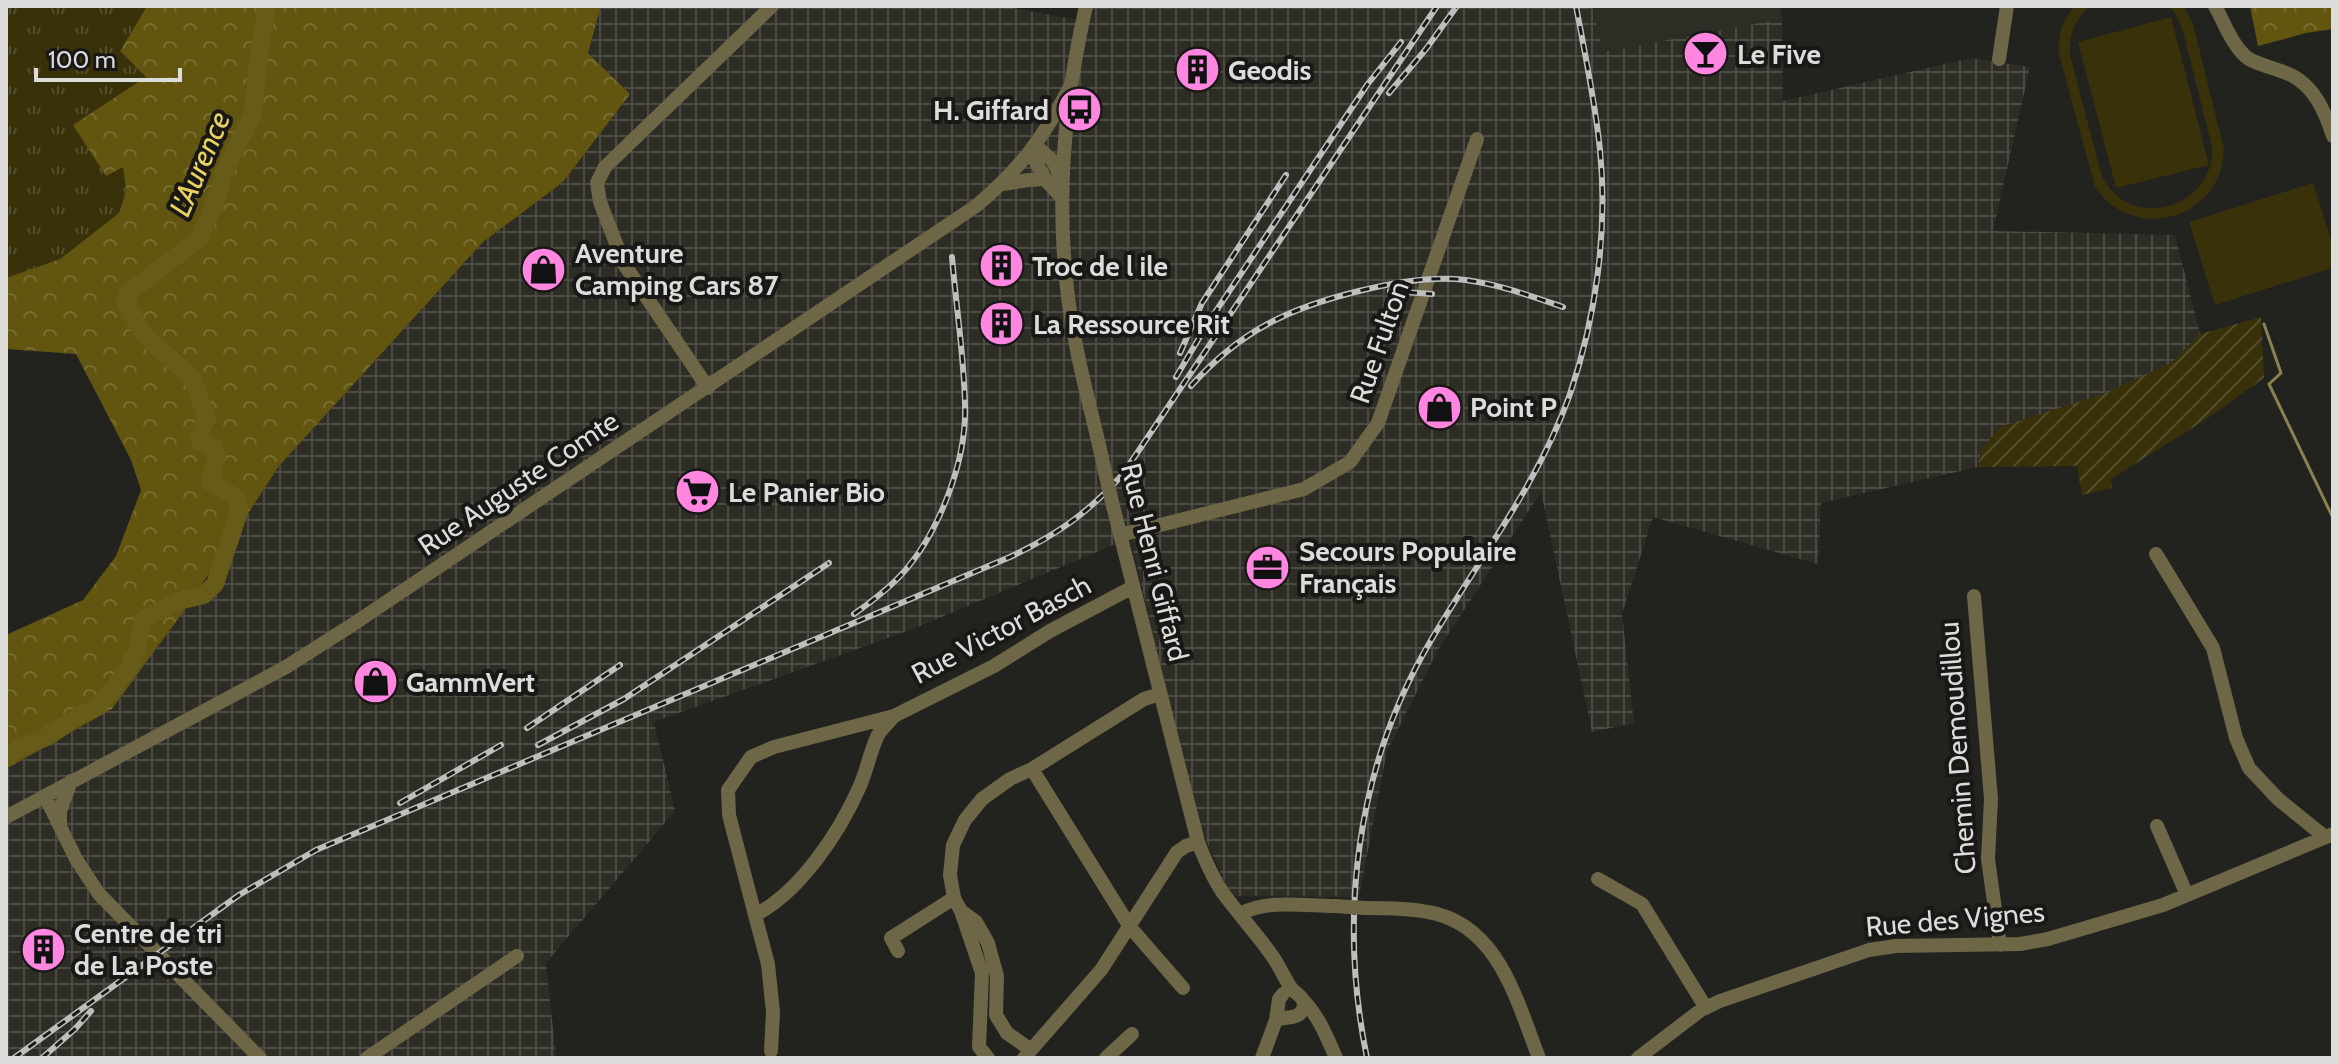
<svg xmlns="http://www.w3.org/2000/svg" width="2339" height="1064" viewBox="0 0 2339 1064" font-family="Cabin,sans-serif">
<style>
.built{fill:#2e2d25}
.industrial{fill:url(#industrial-grid)}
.grass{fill:url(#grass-tufts)}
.forest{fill:url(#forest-crowns)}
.garden{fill:url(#garden-furrows)}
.pitch{fill:#38310a}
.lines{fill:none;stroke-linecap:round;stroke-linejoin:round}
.stream{stroke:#898252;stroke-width:3}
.river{stroke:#665b18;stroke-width:18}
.minor{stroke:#6d6747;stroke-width:14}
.rail-casing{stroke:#bebebd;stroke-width:6}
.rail{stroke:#191816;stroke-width:3;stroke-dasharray:9;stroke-linecap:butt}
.minor-bridge{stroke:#6d6747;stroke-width:14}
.labels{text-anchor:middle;stroke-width:8;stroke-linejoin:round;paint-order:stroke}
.poi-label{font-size:28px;font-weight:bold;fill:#dcdcdb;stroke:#191816;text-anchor:start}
.street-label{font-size:28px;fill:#dcdcdb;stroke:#191816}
.water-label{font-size:30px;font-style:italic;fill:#e8d360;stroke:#191816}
</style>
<defs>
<pattern id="industrial-grid" width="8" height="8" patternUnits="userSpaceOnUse" patternTransform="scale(2)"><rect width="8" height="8" fill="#2e2d25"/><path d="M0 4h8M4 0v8" fill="none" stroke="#4c4b44"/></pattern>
<pattern id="grass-tufts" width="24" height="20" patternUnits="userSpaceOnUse" patternTransform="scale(2)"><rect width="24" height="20" fill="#38310a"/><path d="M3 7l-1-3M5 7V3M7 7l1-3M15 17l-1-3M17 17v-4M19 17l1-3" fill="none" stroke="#544e2d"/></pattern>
<pattern id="forest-crowns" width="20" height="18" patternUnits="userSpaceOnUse" patternTransform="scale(2)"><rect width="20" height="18" fill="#615510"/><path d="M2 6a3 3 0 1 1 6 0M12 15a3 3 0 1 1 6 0" fill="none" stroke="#776d32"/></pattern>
<pattern id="garden-furrows" width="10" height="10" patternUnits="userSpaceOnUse" patternTransform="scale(2)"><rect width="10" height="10" fill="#38310a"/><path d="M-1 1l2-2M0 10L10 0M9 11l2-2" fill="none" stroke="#544e2d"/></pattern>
</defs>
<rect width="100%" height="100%" fill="#22221f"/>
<path class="built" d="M 1592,6 L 1781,6 L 1782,19 L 1602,53 Z"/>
<path class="industrial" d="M 601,6 L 1003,6 L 1084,21 L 1088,6 L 1592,6 L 1603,52 L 1782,19 L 1783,101 L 1971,58 L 2030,67 L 1993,231 L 2175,235 L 2200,334 L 2171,363 L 1981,450 L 1978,467 L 1821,503 L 1818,564 L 1653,517 L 1622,614 L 1634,723 L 1592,732 L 1541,492 L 1438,650 L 1387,751 L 1359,897 L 1231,896 L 1198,822 L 1130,538 L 918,627 L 654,722 L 675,811 L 546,963 L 556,1058 L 6,1058 L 6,769 L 112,709 L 189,604 L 279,466 L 483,242 L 563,182 L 630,94 L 588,53 Z"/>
<path class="grass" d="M 6,6 L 147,6 L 120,50 L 146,77 L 123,167 L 126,191 L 119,213 L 60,259 L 6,278 Z"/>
<path class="forest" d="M 147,6 L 601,6 L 588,53 L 630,94 L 563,182 L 483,242 L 279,466 L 189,604 L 112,709 L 6,769 L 6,635 L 83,600 L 116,556 L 141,490 L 131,460 L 76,354 L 6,349 L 6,278 L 60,259 L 119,213 L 126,191 L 123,167 L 106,176 L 73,125 L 146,77 L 120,51 Z
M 2250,6 L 2333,6 L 2333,29 L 2306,33 L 2258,46 Z"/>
<path class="garden" d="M 2261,317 L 2264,378 L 2208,418 L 2111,479 L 2112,488 L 2082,495 L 2077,466 L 1978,467 L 1981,450 L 2000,427 L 2100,395 L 2171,363 L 2200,334 Z"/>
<path class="pitch" d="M 2075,6 L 2090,6 C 2075,19 2069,34 2070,55 L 2101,173 C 2125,233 2215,211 2212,147 L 2183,31 L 2176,15 L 2169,6 L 2184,6 L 2193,24 L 2224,149 C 2222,220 2134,244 2095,187 L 2059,54 C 2058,35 2062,20 2075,6 Z
M 2171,17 L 2209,165 L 2116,188 L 2078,42 Z
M 2313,183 L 2333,246 L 2333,268 L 2215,305 L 2189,222 Z"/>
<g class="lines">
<path class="stream" d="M 2264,324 L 2281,373 L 2269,384 L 2333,518"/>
<path class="river" d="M 6,758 L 17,749 L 47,737 L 80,715 L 97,707 L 128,670 L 136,655 L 143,620 L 178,601 L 204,595 L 215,584 L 239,512 L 237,498 L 210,482 L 217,457 L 213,446 L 200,442 L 199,435 L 207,418 L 192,378 L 142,333 L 125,301 L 129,292 L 200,238 L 218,195 L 223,175 L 253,113 L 258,62 L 267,6"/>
<path class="minor" d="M 1086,6 C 1061,116 1053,228 1075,340 C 1083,384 1096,428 1105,472
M 2215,6 C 2224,22 2233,48 2249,59 C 2262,66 2278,69 2291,75 C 2315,87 2325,112 2333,136
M 1999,59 L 2007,6
M 1036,146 L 1054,162 L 1059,176
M 1031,153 L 1045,179 L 1061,197
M 1003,184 L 1029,180 L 1045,179
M 708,388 L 624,264 L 600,202 L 597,183 L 605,167 L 772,6
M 1113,506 L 1198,842 C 1205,860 1212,877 1223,893 C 1239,915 1258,935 1273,957 C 1280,967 1285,980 1292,989 C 1297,995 1307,998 1303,1009 C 1299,1020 1285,1016 1276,1020
M 1120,535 L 1304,489 L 1350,462 L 1378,423 L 1477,139
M 2156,554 L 2213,648 L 2236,738 L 2249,768 L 2278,799 L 2325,837
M 1974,596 L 1991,799 L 1988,859 L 2000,945
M 894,716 C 889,722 882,728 878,735 C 870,751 867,771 859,788 C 839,833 800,892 755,915 L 729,815 L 728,790 L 751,757 L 774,747 L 894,716 L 994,666 L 1050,631 L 1133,587
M 1032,769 L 1130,927 L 1183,988
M 45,796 L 76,859 L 99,894 L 260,1058
M 6,817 L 286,667 L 352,625 L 976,206 C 1021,168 1044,137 1071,85
M 60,826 L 60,811 L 71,781
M 2157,826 L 2187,895
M 1598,879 L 1642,904 L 1706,1008
M 1365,908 C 1386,908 1408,908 1428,912 C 1499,924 1517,1002 1539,1058
M 961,911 L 976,922 L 988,943 L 997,976 L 996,1015 L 1007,1033 L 1031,1050
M 1240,914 C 1267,899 1305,906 1335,906
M 755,915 L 768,964 L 773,1012 L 771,1051
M 898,951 L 891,938 L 954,898
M 1304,1001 C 1319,1017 1327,1037 1336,1058
M 367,1058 L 517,956
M 988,1058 L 979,1047 L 982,973 L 961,911 L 954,898 L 950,875 L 953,845 L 965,820 L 982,799 L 1010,779 L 1032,769 L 1144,699 L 1160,694
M 1024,1058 L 1101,970 L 1177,852 L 1186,846 L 1198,842
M 1106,1058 L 1132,1034
M 1262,1058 L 1276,1020 L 1279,999 L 1283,994
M 1638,1058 L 1701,1010 L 1720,1001 L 1869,950 L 1896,946 L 2020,944 L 2048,939 L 2163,905 L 2333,834"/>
<defs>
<path id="rail" d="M 1389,93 L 1426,49 L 1457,6
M 1390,291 L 1432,294
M 1180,353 L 1202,303 L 1286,175
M 1176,377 L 1208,323 L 1367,85 L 1401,42
M 1191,386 C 1240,331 1289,308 1359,291 C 1391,283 1423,277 1456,279 C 1493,282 1528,295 1563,307
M 854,614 C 871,602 887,590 901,575 C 939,534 967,460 965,405 C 964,355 956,306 952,257
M 527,728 L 620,665
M 538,745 L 624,699 L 829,563
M 400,803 L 501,745
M 14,1058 L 239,895 L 316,850 L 1010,557 C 1058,534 1087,514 1123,474 L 1437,6
M 42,1058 L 75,1029 L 91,1011
M 1367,1058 C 1338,917 1356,767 1430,642 C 1478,560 1538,485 1570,394 C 1596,317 1608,231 1600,150 C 1595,101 1585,54 1576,6"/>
</defs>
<use href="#rail" class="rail-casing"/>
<use href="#rail" class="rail"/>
<path class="minor-bridge" d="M 1105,472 L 1113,506
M 1335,906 L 1365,908"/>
</g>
<defs>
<symbol id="bar-disc" viewBox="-11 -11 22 22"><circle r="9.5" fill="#fe86e1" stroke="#191816"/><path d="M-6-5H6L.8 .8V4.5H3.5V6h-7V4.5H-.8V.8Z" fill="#111"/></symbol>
<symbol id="building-disc" viewBox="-11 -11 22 22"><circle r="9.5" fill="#fe86e1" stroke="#191816"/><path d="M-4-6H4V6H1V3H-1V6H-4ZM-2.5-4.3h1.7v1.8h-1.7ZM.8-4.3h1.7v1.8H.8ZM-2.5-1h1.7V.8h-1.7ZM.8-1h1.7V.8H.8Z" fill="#111"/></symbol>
<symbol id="bus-disc" viewBox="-11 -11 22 22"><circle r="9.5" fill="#fe86e1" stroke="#191816"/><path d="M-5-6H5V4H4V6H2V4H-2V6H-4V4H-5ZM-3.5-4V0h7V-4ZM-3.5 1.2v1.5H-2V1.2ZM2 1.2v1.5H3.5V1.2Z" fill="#111"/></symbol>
<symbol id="shop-disc" viewBox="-11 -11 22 22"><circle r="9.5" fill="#fe86e1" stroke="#191816"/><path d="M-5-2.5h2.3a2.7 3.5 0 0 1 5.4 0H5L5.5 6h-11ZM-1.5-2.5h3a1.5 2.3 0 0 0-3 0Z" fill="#111"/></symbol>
<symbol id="supermarket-disc" viewBox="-11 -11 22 22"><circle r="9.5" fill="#fe86e1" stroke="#191816"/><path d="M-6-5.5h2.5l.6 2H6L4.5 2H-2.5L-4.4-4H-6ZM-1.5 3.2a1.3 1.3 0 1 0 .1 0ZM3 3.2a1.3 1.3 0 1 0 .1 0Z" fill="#111"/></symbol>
<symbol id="office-disc" viewBox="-11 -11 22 22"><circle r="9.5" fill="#fe86e1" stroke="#191816"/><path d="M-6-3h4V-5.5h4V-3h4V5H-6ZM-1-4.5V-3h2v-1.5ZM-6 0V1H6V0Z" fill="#111"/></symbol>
</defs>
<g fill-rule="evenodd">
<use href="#bar-disc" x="1680" y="28" width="51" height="51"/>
<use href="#building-disc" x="1172" y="44" width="51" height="51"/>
<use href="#bus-disc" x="1054" y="84" width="51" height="51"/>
<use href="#building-disc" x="976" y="240" width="51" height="51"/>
<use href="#shop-disc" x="518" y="244" width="51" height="51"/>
<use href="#building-disc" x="976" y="298" width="51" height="51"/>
<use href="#shop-disc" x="1414" y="382" width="51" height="51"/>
<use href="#supermarket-disc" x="672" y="466" width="51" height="51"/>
<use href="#office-disc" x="1242" y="542" width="51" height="51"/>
<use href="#shop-disc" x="350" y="656" width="51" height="51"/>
<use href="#building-disc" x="18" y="924" width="51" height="51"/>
</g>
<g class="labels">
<g class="poi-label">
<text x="1737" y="64">Le Five</text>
<text x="1228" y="80">Geodis</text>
<text x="1049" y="120" text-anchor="end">H. Giffard</text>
<text x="575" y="263">Aventure<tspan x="575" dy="32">Camping Cars 87</tspan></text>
<text x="1032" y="276">Troc de l ile</text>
<text x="1033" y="334">La Ressource Rit</text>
<text x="1470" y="417">Point P</text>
<text x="728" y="502">Le Panier Bio</text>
<text x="1299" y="561">Secours Populaire<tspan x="1299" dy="32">Français</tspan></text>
<text x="406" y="692">GammVert</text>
<text x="74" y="943">Centre de tri<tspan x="74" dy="32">de La Poste</tspan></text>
</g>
<g class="street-label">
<text transform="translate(1379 342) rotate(-71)" y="10">Rue Fulton</text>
<text transform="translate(518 483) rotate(-34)" y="10">Rue Auguste Comte</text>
<text transform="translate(1155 562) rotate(76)" y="10">Rue Henri Giffard</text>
<text transform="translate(1001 629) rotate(-28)" y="10">Rue Victor Basch</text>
<text transform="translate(1957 748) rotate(-94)" y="10">Chemin Demoudillou</text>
<text transform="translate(1955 919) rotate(-5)" y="10">Rue des Vignes</text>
</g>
<g class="water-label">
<text transform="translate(200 164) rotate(-67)" y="10">L'Aurence</text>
</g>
</g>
<rect width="2339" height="1064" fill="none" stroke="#dcdcdb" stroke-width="16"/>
<path d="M36 68v12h144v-12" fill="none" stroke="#dcdcdb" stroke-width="4"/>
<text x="48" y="68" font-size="24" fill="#dcdcdb" stroke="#191816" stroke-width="6" paint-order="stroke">100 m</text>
</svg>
